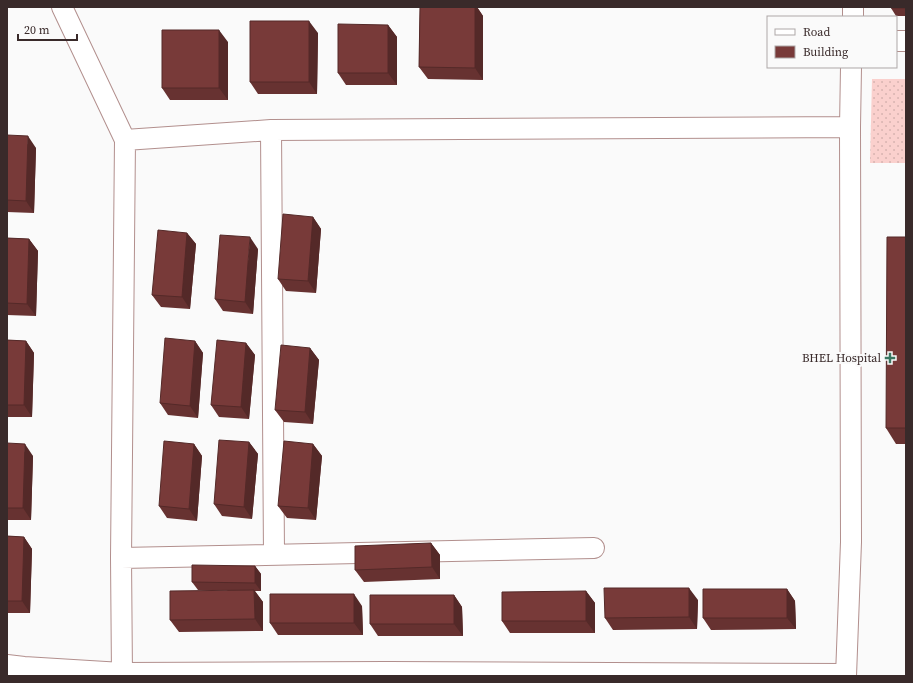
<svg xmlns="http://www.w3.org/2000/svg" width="913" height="683" viewBox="0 0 913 683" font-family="'Source Serif 4',serif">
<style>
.grass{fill:url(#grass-dots)}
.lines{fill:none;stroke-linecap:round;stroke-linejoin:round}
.minor-casing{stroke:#b28f8d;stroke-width:22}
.minor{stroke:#fff;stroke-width:20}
.wall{fill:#673231}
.shaded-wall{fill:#542928}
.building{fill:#783a39;stroke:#542928}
.poi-dot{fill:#3a7661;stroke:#fafafa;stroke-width:1.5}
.labels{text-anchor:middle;stroke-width:4;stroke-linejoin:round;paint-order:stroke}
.poi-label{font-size:12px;fill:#392a2a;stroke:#fafafa;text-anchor:end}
</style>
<defs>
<pattern id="grass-dots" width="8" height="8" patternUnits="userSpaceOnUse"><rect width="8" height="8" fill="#fad0cd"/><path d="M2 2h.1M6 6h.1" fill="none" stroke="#d7b3b0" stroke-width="1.8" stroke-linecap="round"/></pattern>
</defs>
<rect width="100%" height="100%" fill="#fafafa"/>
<path class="grass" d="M 872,79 L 906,79 L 906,163 L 870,163 Z"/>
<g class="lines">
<defs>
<path id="minor" d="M 62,7 L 125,140 L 121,558 L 122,676
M 853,17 L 853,7
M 896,41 L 906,41
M 271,130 L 274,555
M 125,140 L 271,130 L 850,127
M 121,558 L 594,548
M 7,665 L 24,667 L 122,673 L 387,672 L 846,674
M 846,676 L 851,542 L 850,127 L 851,67"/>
</defs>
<use href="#minor" class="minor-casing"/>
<use href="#minor" class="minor"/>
</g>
<path class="wall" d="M 420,7 L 477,7 L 483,16 L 483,80 L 428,79 L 419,67 Z
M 906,7 L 906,16 L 896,16 L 891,8 Z
M 388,25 L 397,37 L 397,85 L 346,85 L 338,73 Z
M 318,33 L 317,94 L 258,94 L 250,82 Z
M 228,42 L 228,100 L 170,100 L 162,88 Z
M 7,135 L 36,148 L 34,213 L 7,212 Z
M 313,217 L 321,229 L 316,293 L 286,291 L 278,279 Z
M 187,233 L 196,244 L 190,309 L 161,307 L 152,295 Z
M 906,237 L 906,444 L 896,444 L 886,428 Z
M 7,238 L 29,239 L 38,251 L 36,316 L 7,315 Z
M 258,249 L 253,314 L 223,311 L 215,299 Z
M 7,340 L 26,341 L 34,353 L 32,417 L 7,417 Z
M 195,341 L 203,353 L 198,418 L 168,415 L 160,403 Z
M 246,343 L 255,355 L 249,419 L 219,417 L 211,405 Z
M 310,348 L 319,360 L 313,424 L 284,422 L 275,410 Z
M 249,442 L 258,454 L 252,519 L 222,516 L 214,504 Z
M 7,443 L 33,456 L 31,520 L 7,520 Z
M 194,444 L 202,456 L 197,521 L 167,518 L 159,506 Z
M 313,444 L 322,456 L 316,520 L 287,518 L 278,506 Z
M 7,536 L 24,537 L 32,549 L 30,613 L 7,613 Z
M 431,543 L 440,555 L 440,579 L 364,582 L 355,570 Z
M 255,566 L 261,574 L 261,591 L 255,591 L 263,602 L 263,631 L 179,632 L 170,620 L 228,590 L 198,590 L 192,582 Z
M 787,589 L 795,601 L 796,629 L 711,630 L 703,618 Z
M 586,591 L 595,603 L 595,633 L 510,633 L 502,621 Z
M 454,595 L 462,607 L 463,636 L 378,636 L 370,624 Z
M 698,600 L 697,629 L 613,630 L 605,618 Z
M 362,606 L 363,635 L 278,635 L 270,623 Z"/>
<path class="shaded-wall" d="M 475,7 L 477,7 L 483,16 L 483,80 L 475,68 Z
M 309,21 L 318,33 L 317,94 L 309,82 Z
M 388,25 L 397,37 L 397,85 L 388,73 Z
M 219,30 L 228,42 L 228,100 L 219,88 Z
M 28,136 L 36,148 L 34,213 L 26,201 Z
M 313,217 L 321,229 L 316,293 L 308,281 Z
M 187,233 L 196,244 L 190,309 L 182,297 Z
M 250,237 L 258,249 L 253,314 L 245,302 Z
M 29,239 L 38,251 L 36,316 L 27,304 Z
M 26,341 L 34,353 L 32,417 L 24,405 Z
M 195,341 L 203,353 L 198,418 L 190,406 Z
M 246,343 L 255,355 L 249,419 L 241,407 Z
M 310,348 L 319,360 L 313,424 L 305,412 Z
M 249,442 L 258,454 L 252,519 L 244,507 Z
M 25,444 L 33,456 L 31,520 L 23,508 Z
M 194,444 L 202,456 L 197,521 L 189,509 Z
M 313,444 L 322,456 L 316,520 L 308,508 Z
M 24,537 L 32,549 L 30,613 L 22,601 Z
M 431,543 L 440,555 L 440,579 L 432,567 Z
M 255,566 L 261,574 L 261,591 L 255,583 Z
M 689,588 L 698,600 L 697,629 L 689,617 Z
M 787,589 L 795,601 L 796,629 L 787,618 Z
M 254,590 L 263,602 L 263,631 L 255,619 Z
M 586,591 L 595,603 L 595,633 L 586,621 Z
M 354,594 L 362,606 L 363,635 L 354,623 Z
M 454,595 L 462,607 L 463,636 L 454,624 Z"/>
<path class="building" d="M 420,7 L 475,7 L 475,68 L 419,67 Z
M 891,7 L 906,7 L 906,8 L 891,8 Z
M 250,21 L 309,21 L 309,82 L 250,82 Z
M 338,24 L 388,25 L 388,73 L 338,73 Z
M 162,30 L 219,30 L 219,88 L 162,88 Z
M 7,135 L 28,136 L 26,201 L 7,200 Z
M 283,214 L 313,217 L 308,281 L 278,279 Z
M 158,230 L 187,233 L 182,297 L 152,295 Z
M 220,235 L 250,237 L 245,302 L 215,299 Z
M 887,237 L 906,237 L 906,428 L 886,428 Z
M 7,238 L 29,239 L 27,304 L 7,303 Z
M 165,338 L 195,341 L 190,406 L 160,403 Z
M 7,340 L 26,341 L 24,405 L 7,405 Z
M 217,340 L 246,343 L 241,407 L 211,405 Z
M 281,345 L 310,348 L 305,412 L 275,410 Z
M 219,440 L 249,442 L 244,507 L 214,504 Z
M 164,441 L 194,444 L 189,509 L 159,506 Z
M 284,441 L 313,444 L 308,508 L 278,506 Z
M 7,443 L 25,444 L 23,508 L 7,508 Z
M 7,536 L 24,537 L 22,601 L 7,601 Z
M 431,543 L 432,567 L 355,570 L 355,546 Z
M 192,565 L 255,566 L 255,583 L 192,582 Z
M 604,588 L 689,588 L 689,617 L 605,618 Z
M 703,589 L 787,589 L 787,618 L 703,618 Z
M 254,590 L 255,619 L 170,620 L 170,591 Z
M 586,591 L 586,621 L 502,621 L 502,592 Z
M 270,594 L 354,594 L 354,623 L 270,623 Z
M 370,595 L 454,595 L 454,624 L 370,624 Z"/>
<path class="poi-dot" d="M888 352h4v4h4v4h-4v4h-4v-4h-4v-4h4z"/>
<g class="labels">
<g class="poi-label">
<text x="881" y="362">BHEL Hospital</text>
</g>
</g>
<rect width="913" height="683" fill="none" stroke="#392a2a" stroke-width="16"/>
<rect x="767" y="16" width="130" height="52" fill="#fafafa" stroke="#ada7a7"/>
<rect x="775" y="29" width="20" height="6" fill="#ffffff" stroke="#ada7a7"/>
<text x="803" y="36" font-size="12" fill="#392a2a">Road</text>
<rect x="775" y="46" width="20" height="12" fill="#783a39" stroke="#ada7a7"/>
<text x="803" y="56" font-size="12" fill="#392a2a">Building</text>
<path d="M18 34v6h59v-6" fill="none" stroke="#392a2a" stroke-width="2"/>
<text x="24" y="34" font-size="12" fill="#392a2a" stroke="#fafafa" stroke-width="3" paint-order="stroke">20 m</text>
</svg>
